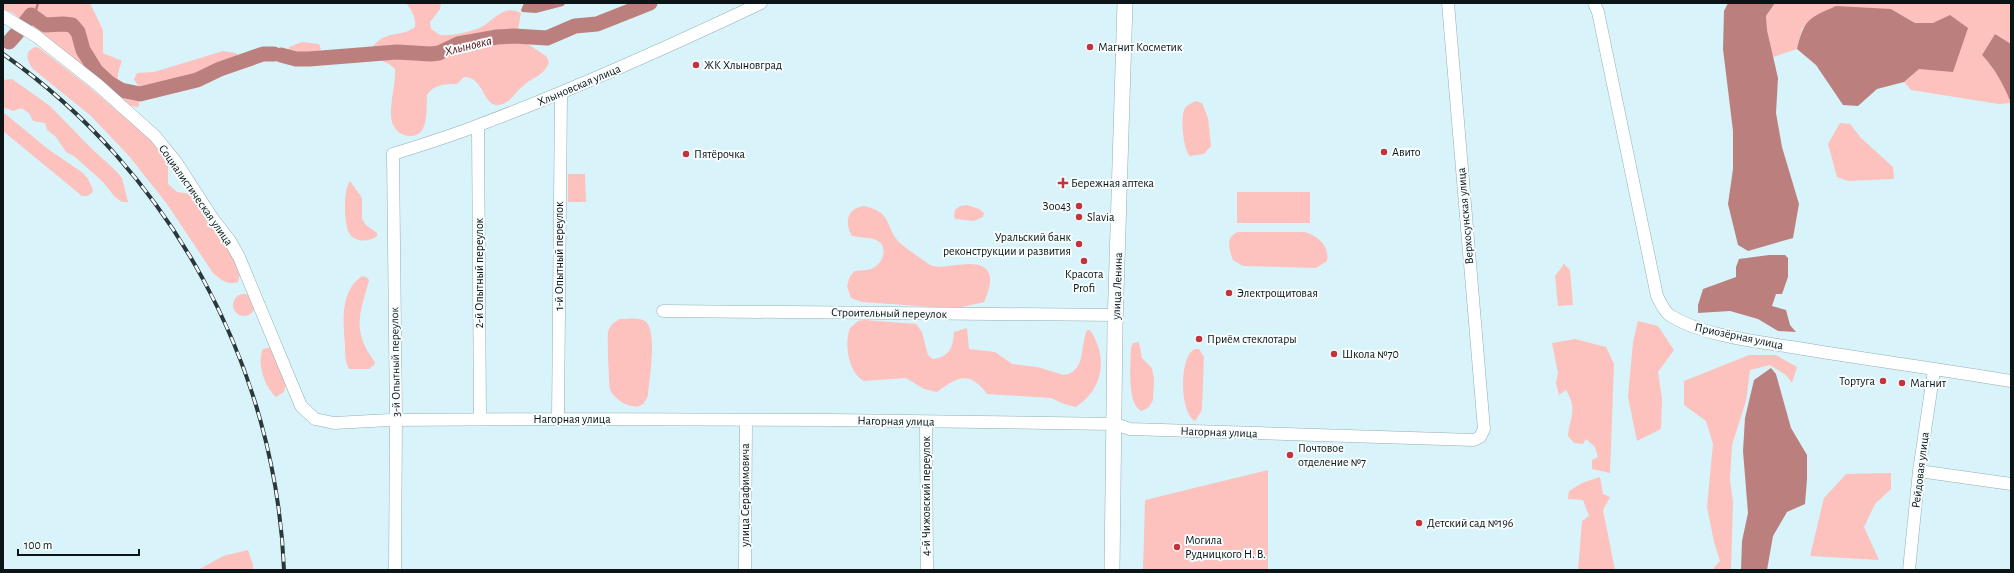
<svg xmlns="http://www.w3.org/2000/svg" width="2014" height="573" viewBox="0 0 2014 573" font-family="'Alegreya Sans',sans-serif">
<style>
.green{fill:#fdc1be}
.water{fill:#bb807e}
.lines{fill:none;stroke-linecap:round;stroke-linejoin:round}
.stream{stroke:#bb807e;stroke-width:2.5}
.river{stroke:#bb807e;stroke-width:15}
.minor-casing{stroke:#93aeb3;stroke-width:13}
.major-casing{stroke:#93aeb3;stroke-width:16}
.minor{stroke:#fff;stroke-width:12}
.major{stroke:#fff;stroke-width:15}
.rail-casing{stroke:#2b383b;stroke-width:4}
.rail{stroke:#f7fcfd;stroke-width:2.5;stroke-dasharray:8;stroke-linecap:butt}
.poi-dot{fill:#c3333d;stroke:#f7fcfd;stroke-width:1.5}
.labels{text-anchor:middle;stroke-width:4;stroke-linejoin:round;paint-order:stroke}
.poi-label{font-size:12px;fill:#0b1517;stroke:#f7fcfd;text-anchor:start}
.street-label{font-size:12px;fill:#0b1517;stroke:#f7fcfd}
.water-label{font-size:13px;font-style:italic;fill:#540b12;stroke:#f7fcfd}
</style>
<rect width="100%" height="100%" fill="#d8f4fa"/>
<path class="green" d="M 3,3 L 90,3 L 103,30 L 103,53 L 122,61 C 112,85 120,89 139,102 L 139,106 L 137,107 L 124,104 L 13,13 L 3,9 Z
M 406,3 L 441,3 L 440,9 L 430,22 L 431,29 L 440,35 C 451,36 465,33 477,29 C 492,24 502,3 521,13 L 518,29 L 520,39 L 546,56 L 549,62 C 543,77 534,76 523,86 C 517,90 514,97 508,101 C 482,118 488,77 464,77 L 457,84 C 445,84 434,84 427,95 C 426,111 430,142 404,135 C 398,133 394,128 392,122 C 388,108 396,85 395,69 L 389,64 L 374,57 L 372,48 C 385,29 401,38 415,27 C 416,17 412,11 406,3 Z
M 1775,3 L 2011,3 L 2011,44 L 1995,34 L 1982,55 C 1996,70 2004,84 2011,103 L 1999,104 L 1911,90 L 1904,82 L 1919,68 L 1933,23 L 1915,23 L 1891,9 L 1802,28 L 1797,49 L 1773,57 L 1767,30 L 1766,16 Z
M 302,42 L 319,44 L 321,49 L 319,51 C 309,54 297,58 289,51 L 289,47 Z
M 36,47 L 39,48 L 88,86 L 160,148 L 168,163 L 168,184 L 177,192 L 190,194 L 235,260 L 240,272 L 238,282 C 227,286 220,279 213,273 L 167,204 L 129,156 L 91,116 L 33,69 C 27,61 23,51 36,47 Z
M 223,51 L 236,53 L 240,57 L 240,66 L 238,69 C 227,76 164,97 153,95 C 144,93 138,87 134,79 L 137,73 L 154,72 Z
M 12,79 L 50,106 L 93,150 L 114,169 L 122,178 L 128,202 L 122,202 L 115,197 L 103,182 L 74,156 L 66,152 L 56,137 L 47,130 L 45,123 L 33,121 L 29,113 L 21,108 L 13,111 L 3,107 L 3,80 Z
M 1196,101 L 1202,103 L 1208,118 L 1211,146 L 1204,154 L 1190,156 C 1183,150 1180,116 1185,108 C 1187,105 1192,103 1196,101 Z
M 3,112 L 48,149 L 83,173 L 88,179 L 93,190 L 92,193 L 87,196 L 82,196 L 3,131 Z
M 1840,123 L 1850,124 L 1861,138 L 1893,167 L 1894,179 L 1848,181 L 1837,177 L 1828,144 Z
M 568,174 L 585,174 L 586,202 L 568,202 Z
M 350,181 L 362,198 L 362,219 L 366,225 L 377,233 L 377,236 C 369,242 355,243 349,233 C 344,223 343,190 350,181 Z
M 1237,192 L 1310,192 L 1310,223 L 1237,223 Z
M 967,205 L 979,209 L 984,213 L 983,217 L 974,221 L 955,219 L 954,216 L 955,210 L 960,206 Z
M 864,206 C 893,213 884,224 898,241 C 901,245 926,262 930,265 C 944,271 971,258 985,268 C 995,276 988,293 984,302 L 958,308 L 948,308 L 862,302 L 851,298 L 847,286 L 850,276 L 855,271 C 862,270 871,271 876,266 C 884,260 888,245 876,240 C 869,237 860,238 852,236 C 844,222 847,208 864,206 Z
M 1238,232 L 1305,232 C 1318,236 1330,246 1327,261 L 1316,268 L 1243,266 L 1233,260 C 1229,250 1225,237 1238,232 Z
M 1564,264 L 1570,270 L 1573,305 L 1558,306 L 1555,276 Z
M 362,276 L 368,278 L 369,281 C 359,315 352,332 375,362 L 374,365 L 369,369 L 349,369 C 345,361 345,355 345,345 C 343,322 340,291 362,276 Z
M233 305a11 11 0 1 1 22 0a11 11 0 1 1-22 0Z
M 620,319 C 628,319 638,317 645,321 C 658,330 649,380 648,395 C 647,398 645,402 643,404 C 633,412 613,399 610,389 C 609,384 607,337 608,332 C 610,325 614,322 620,319 Z
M 865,320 L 916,324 L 922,332 L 928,355 L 933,359 C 950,357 953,347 954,332 L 967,328 L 969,349 L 995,352 L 1012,364 L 1037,367 L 1064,375 C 1086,372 1080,345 1087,330 L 1090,330 C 1108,357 1104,388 1076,407 L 1064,404 L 1051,398 L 987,394 C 969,370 958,377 937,392 L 924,389 L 906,378 L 864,381 C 848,373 844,343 850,328 L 858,321 Z
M 1638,321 L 1658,326 L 1674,350 L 1658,372 L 1662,399 L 1661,429 L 1637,441 L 1628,397 L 1633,342 Z
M 1575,339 L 1606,347 L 1614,364 L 1610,473 L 1592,469 L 1592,460 L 1598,457 L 1595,447 L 1586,439 L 1583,444 L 1574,443 L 1568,436 C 1570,415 1578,411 1566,390 L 1559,395 L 1556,383 L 1558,373 L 1552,343 Z
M 1139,342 L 1142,358 L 1152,368 L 1154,379 L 1153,400 L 1149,407 L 1142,411 C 1126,406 1131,361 1131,347 L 1133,343 Z
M 273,347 L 286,383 L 284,392 L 276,397 C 265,388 256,363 263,349 Z
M 1195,349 L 1199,349 L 1204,357 L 1202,410 L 1195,421 C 1179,413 1179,355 1195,349 Z
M 1749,355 L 1776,355 L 1797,367 L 1792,383 L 1786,375 L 1770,365 L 1750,370 L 1746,401 L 1732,445 L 1730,480 L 1733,502 L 1731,570 L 1712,570 L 1720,561 L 1714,542 L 1707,507 L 1713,444 L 1706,421 L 1684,405 L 1684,381 Z
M 1268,470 L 1268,570 L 1143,570 L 1145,500 Z
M 1891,473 L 1891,489 L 1875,504 L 1864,527 L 1879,560 L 1810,556 L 1824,498 L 1846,474 Z
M 1600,477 L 1603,494 L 1610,497 L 1603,510 L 1615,570 L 1578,570 L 1582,521 L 1589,516 L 1583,500 L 1568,499 L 1569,491 L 1582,483 Z
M 248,550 L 253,565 L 253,570 L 198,570 L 223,556 Z"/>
<path class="water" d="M 524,3 L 566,3 L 563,6 L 536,13 L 522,12 L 521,10 Z
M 1728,3 L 1775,3 L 1766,16 L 1767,30 L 1778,78 L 1776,113 L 1782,147 L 1799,204 L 1793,238 L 1748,251 L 1738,245 L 1728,204 L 1733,169 L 1733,131 L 1723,49 L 1724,11 Z
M 1836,6 L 1891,9 L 1915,23 L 1933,23 L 1950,15 L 1968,28 L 1953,72 L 1919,69 L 1904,82 L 1877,89 L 1858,106 L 1843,105 L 1816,65 L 1797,49 C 1804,19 1809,18 1836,6 Z
M 1995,34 L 2011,44 L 2011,103 C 2003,84 1996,70 1982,55 Z
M 1769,255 L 1785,255 L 1788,258 L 1788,277 L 1782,294 L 1776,294 L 1772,306 L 1786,310 L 1790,325 L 1796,332 L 1778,331 L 1758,319 L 1730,311 L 1698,313 L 1698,305 L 1703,289 L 1736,277 L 1736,267 L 1739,259 Z
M 1771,368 L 1776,374 L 1791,428 L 1807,455 L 1807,479 L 1805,504 L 1787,512 L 1773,536 L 1767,570 L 1741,570 L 1742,541 L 1748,513 L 1743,451 L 1745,418 L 1754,380 Z"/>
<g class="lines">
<path class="stream" d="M 31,15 L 36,10 L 38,3"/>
<path class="river" d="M 24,24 L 31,15 L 45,25 L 63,24 L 72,25 L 78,32 L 83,50 L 96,71 L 109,83 L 121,90 L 140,94 L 197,80 L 220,69 L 263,54 L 274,54
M 9,42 L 17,33
M 281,55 L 296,59 L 309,59 L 397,52 L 431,54 L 439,53 L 458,44 L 497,37 L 514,36 L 547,38 L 575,26 L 597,24 L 650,3"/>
<defs>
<path id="minor" d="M 1594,3 L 1598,12 L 1657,296 C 1661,303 1664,312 1671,316 C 1704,336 1754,341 1791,347 C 1864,359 1938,369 2011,381
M 3,16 L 36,36 L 98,85 L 155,136 L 176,162 L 213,219 L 230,241 L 239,257 L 301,406 L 315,419 L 334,423 L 390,420 L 558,419 L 833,420 L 1115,424 L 1130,429 L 1474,440 L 1480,437 L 1484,429 L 1448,3
M 478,126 L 480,419
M 663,311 L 1116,315
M 558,419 L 561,93
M 926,422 L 927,570
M 1919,471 L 2011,484
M 395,570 L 396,420 L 393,154 C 422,145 451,136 479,125 C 575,89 668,47 761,3
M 745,570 L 746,421
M 1909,570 L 1919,471 L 1934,370"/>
<path id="major" d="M 1112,570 L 1115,326 L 1125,3"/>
</defs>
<use href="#minor" class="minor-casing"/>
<use href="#major" class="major-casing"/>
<use href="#minor" class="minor"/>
<use href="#major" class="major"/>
<defs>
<path id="rail" d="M 3,54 C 170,171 276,366 284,570"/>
</defs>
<use href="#rail" class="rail-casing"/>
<use href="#rail" class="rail"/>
</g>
<g class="poi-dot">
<circle cx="1090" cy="47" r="4"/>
<circle cx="696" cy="65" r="4"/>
<circle cx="1384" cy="152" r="4"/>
<circle cx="686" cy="154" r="4"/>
<path d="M1061 177h4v4h4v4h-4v4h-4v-4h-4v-4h4z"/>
<circle cx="1079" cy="206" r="4"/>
<circle cx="1079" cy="217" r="4"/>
<circle cx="1079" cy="244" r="4"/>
<circle cx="1084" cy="261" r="4"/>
<circle cx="1229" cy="293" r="4"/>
<circle cx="1199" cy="339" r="4"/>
<circle cx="1334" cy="354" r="4"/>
<circle cx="1883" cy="381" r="4"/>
<circle cx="1902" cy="383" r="4"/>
<circle cx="1290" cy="455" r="4"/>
<circle cx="1419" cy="523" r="4"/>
<circle cx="1177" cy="547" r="4"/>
</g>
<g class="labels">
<g class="poi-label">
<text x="1098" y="51">Магнит Косметик</text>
<text x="704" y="69">ЖК Хлыновград</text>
<text x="1392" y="156">Авито</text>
<text x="694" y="158">Пятёрочка</text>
<text x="1071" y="187">Бережная аптека</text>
<text x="1071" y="210" text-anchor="end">Зоо43</text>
<text x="1087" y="221">Slavia</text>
<text x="1071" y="241" text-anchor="end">Уральский банк<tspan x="1071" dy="14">реконструкции и развития</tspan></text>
<text x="1084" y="278" text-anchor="middle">Красота<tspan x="1084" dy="14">Profi</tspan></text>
<text x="1237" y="297">Электрощитовая</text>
<text x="1207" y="343">Приём стеклотары</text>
<text x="1342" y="358">Школа №70</text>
<text x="1875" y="385" text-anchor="end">Тортуга</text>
<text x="1910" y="387">Магнит</text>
<text x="1298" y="452">Почтовое<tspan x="1298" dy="14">отделение №7</tspan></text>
<text x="1427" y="527">Детский сад №196</text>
<text x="1185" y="544">Могила<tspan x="1185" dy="14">Рудницкого Н. В.</tspan></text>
</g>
<g class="street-label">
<text transform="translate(579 85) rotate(-23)" y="4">Хлыновская улица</text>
<text transform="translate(196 195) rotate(55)" y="4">Социалистическая улица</text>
<text transform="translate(1465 216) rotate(-95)" y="4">Верхосунская улица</text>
<text transform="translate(559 256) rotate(-90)" y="4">1-й Опытный переулок</text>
<text transform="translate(479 273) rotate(-90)" y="4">2-й Опытный переулок</text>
<text transform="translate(1117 286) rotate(-88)" y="4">улица Ленина</text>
<text transform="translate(889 313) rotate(1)" y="4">Строительный переулок</text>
<text transform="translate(1739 336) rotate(12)" y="4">Приозёрная улица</text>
<text transform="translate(395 362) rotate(-91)" y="4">3-й Опытный переулок</text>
<text x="572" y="423">Нагорная улица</text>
<text transform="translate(896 421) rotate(1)" y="4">Нагорная улица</text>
<text transform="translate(1219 432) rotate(2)" y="4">Нагорная улица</text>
<text transform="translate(1920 470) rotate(-83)" y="4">Рейдовая улица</text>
<text transform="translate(745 495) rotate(-90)" y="4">улица Серафимовича</text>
<text transform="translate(926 496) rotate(-90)" y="4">4-й Чижовский переулок</text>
</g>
<g class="water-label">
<text transform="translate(468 45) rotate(-14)" y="5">Хлыновка</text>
</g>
</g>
<rect width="2014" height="573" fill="none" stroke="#0b1517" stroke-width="8"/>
<path d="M18 549v6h121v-6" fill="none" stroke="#0b1517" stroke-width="2"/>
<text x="24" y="549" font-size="12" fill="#0b1517" stroke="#f7fcfd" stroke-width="3" paint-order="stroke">100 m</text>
</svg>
